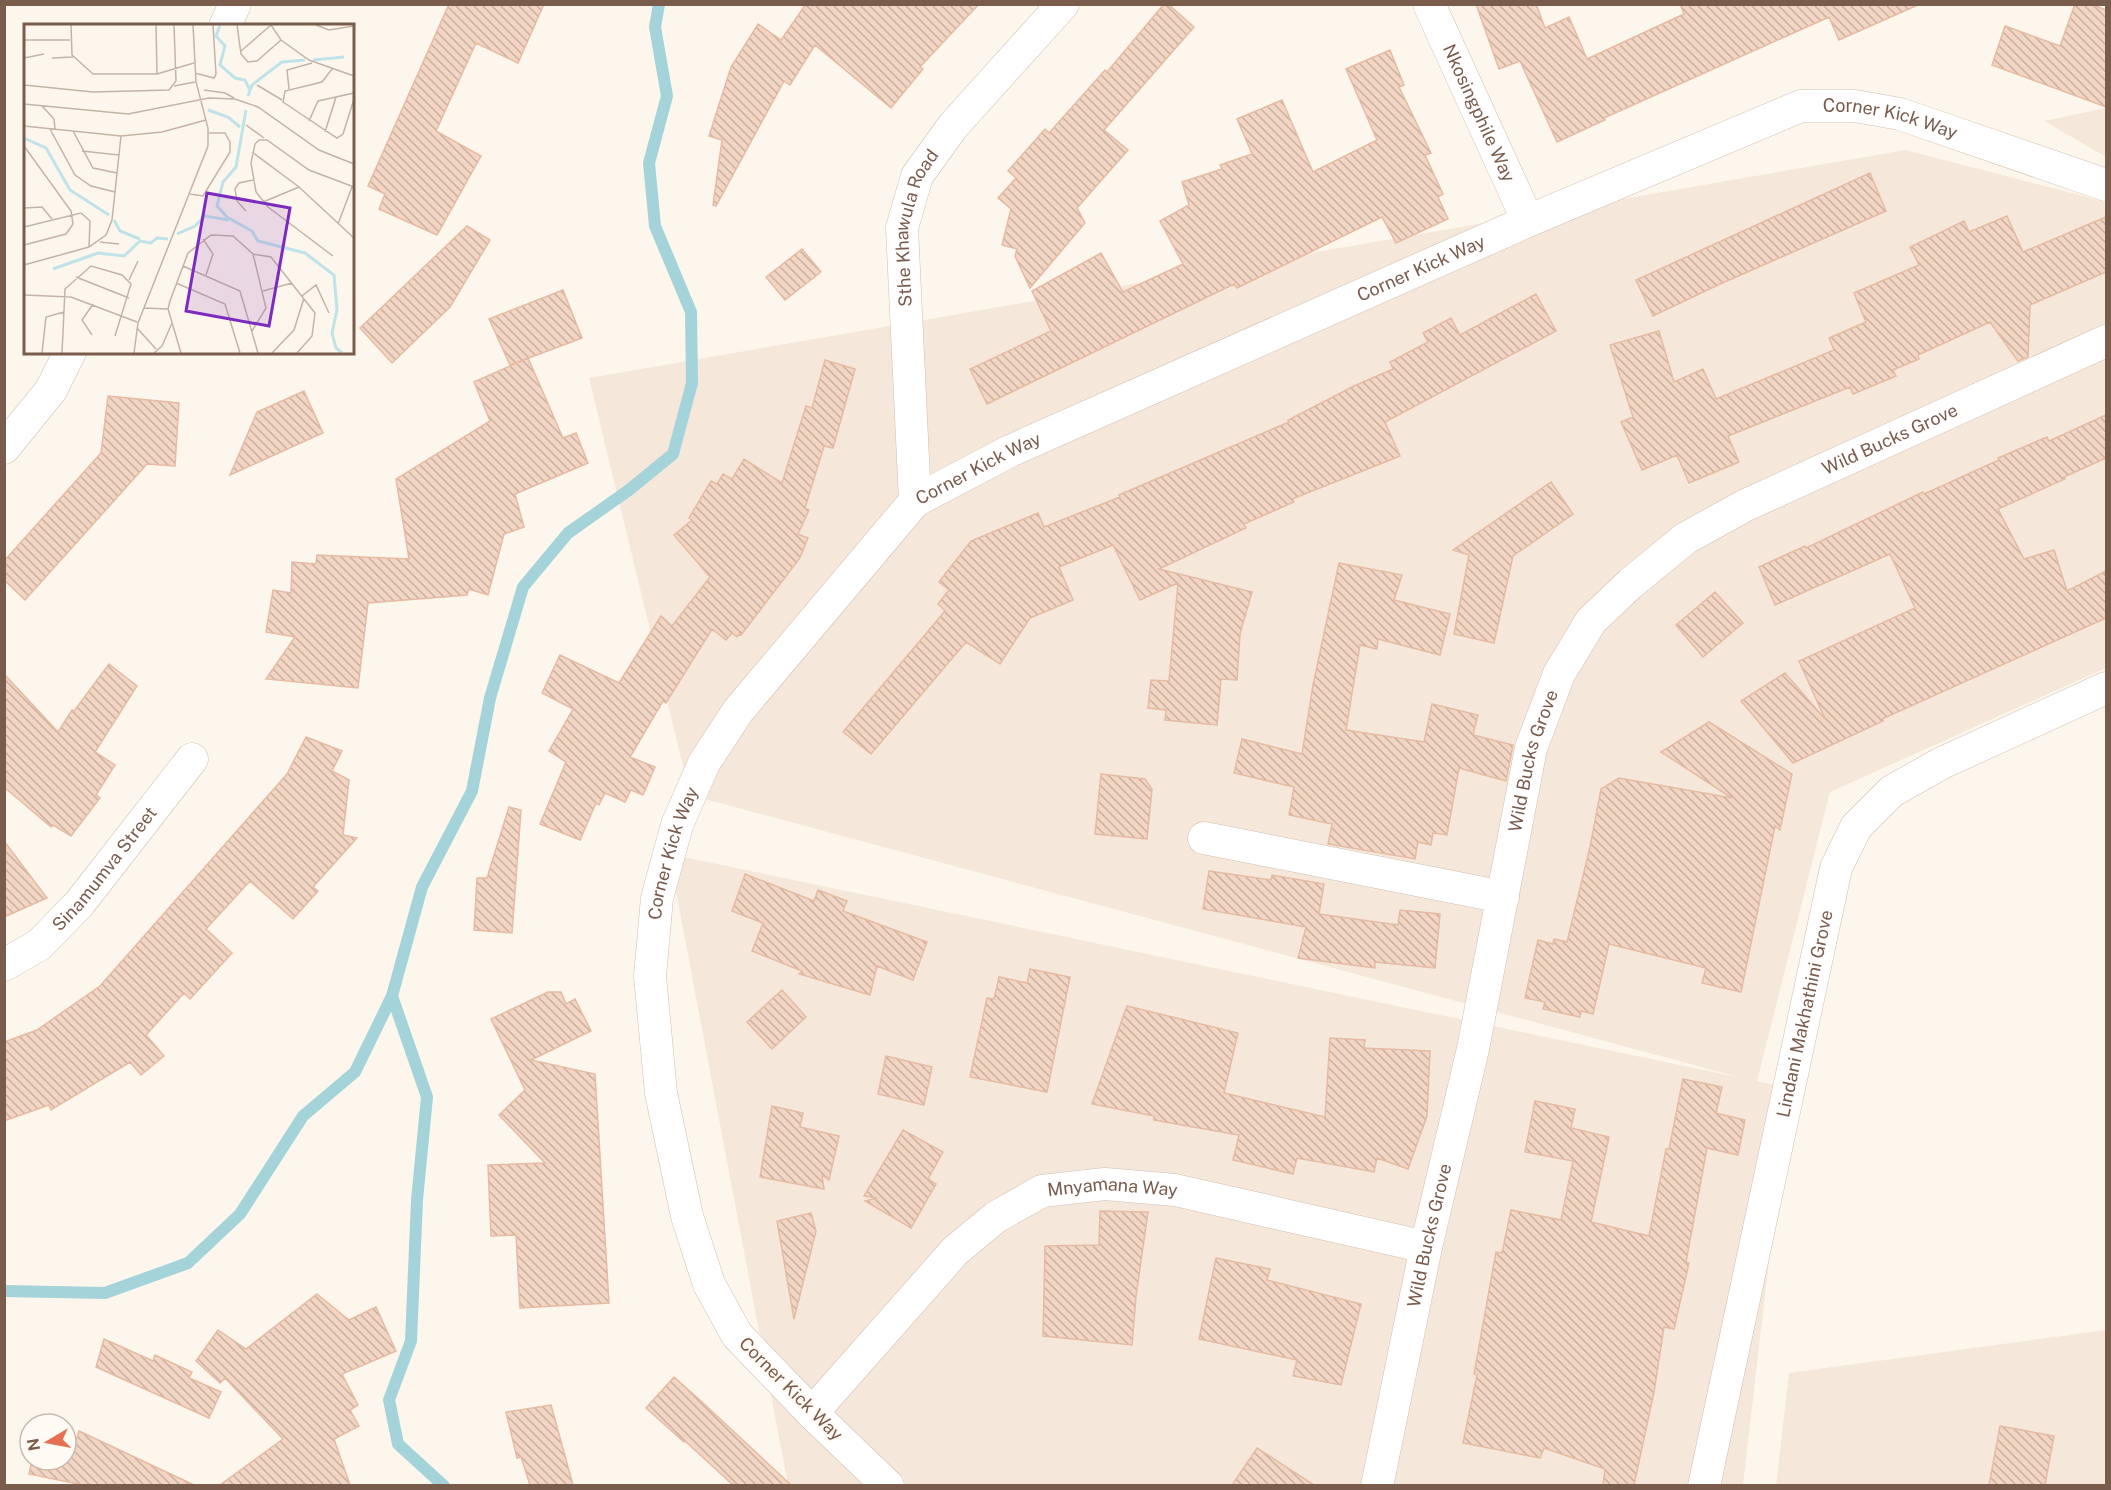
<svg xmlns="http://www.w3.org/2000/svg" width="2111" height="1490" viewBox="0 0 2111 1490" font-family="'Public Sans',sans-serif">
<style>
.residential{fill:#f5e8da}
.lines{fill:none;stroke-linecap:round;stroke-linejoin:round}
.stream{stroke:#a5d3da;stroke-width:12}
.building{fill:url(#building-back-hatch);stroke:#e6bba3;stroke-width:1.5}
.minor-casing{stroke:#d1beb0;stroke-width:33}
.minor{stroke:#fff;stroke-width:32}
.labels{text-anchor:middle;stroke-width:4.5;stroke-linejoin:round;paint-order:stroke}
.street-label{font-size:18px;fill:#7a5c4d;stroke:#fffaf3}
.inset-river{fill:none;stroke:#bfe3e8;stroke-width:3}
.inset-road{fill:none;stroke:#c5b3a7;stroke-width:1.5}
.view{fill:#7b2cbf;fill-opacity:0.15;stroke:#7b2cbf;stroke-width:3}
.inset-edge{fill:none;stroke:#7a5c4d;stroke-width:3}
</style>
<defs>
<pattern id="building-back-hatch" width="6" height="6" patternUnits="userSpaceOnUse" patternTransform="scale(1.5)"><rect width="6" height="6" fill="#f3d5c3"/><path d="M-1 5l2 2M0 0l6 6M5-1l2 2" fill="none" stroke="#cab0a1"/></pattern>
</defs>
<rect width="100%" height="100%" fill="#fdf6ec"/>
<path class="residential" d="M 2106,108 L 2106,157 L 2044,121 Z
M 1905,150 L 2106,202 L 2106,668 L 1830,792 L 1757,1081 L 1789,1088 L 1743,1485 L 788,1485 L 669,854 L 1742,1078 L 690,795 L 589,378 Z
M 2106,1330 L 2106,1485 L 1776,1486 L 1789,1373 Z"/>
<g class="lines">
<path class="stream" d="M 392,996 L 427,1097 L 417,1200 L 411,1341 L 389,1400 L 398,1444 L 444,1486
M 4,1291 L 105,1293 L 188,1263 L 240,1214 L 303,1116 L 355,1072 L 392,996 L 422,887 L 472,791 L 490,698 L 523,587 L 568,533 L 629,490 L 673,454 L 692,383 L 691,312 L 655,226 L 649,163 L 667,96 L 655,27 L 659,4"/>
</g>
<path class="building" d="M 449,4 L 544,4 L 518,63 L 476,43 L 436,131 L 481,156 L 437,235 L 379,209 L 385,194 L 368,186 Z
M 806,4 L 979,4 L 920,67 L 923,69 L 891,108 L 815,45 L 790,85 L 784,81 L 716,206 L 713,205 L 722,140 L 709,136 L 731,67 L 758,24 L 781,40 Z
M 1164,4 L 1168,4 L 1194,27 L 1104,130 L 1128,150 L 1077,208 L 1085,223 L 1030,288 L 1015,256 L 1017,249 L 1002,245 L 1011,209 L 998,198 L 1016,178 L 1008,171 L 1045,129 L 1049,133 L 1105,70 L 1107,72 Z
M 1476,4 L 1536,4 L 1545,28 L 1569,17 L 1587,59 L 1684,14 L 1680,4 L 1920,4 L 1839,40 L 1829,17 L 1604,118 L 1605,120 L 1557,142 L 1520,61 L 1499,69 Z
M 2075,4 L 2091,4 L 2106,10 L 2106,107 L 1992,65 L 2005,26 L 2060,46 Z
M 1390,50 L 1404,85 L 1399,87 L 1431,153 L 1425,155 L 1443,194 L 1438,197 L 1448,219 L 1396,243 L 1382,217 L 1237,288 L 1234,284 L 987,404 L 970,369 L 1051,331 L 1032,291 L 1101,253 L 1123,292 L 1183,264 L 1160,221 L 1189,205 L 1182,182 L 1222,169 L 1220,165 L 1252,154 L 1237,119 L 1282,100 L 1313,172 L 1377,140 L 1346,69 Z
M 1870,173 L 1886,211 L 1718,285 L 1653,316 L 1636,280 Z
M 2007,216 L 2023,252 L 2106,217 L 2106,272 L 2030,305 L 2028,357 L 2018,361 L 1990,322 L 1918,355 L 1919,359 L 1893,370 L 1896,376 L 1853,394 L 1850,387 L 1728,436 L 1739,462 L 1689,483 L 1677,455 L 1642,470 L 1621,422 L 1633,417 L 1610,345 L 1659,331 L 1674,382 L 1703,369 L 1716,399 L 1834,350 L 1829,338 L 1866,322 L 1854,293 L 1919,265 L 1910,247 L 1964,221 L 1969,232 Z
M 467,226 L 490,240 L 450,307 L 392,363 L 360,328 Z
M 802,249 L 821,272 L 785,300 L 766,277 Z
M 563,290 L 582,338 L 510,365 L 489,319 Z
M 1536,294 L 1556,331 L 1385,422 L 1400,456 L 1292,499 L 1294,502 L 1244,524 L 1246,528 L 1159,569 L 1252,592 L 1240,634 L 1237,680 L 1221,679 L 1217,725 L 1165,720 L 1166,710 L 1148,708 L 1151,680 L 1169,681 L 1178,583 L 1140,600 L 1113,545 L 1059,567 L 1073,600 L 1030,618 L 1000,664 L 966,642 L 871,754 L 843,732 L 945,611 L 938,604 L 949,590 L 939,582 L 971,541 L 1038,513 L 1044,527 L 1120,497 L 1119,495 L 1289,422 L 1288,420 L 1354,386 L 1393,369 L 1390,362 L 1428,342 L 1423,333 L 1451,318 L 1460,335 Z
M 528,358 L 563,438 L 576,433 L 588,463 L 515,494 L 524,527 L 504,534 L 488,595 L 469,589 L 467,595 L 368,603 L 358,688 L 266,679 L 295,637 L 266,632 L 273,590 L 291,593 L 292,562 L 316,564 L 317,555 L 409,559 L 396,479 L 490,421 L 474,382 Z
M 825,360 L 855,369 L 833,448 L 824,446 L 805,508 L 809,510 L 798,534 L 808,538 L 800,558 L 741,635 L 739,634 L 737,637 L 732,633 L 726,640 L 712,629 L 666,703 L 663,701 L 630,757 L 655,767 L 643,795 L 631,790 L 625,802 L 605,793 L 599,805 L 596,803 L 580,840 L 540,824 L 566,762 L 549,751 L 573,709 L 542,693 L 560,655 L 619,683 L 661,616 L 672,626 L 710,577 L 674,535 L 692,520 L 689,518 L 711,481 L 717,484 L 723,474 L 732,479 L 744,459 L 782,483 L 806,406 L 812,408 Z
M 304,391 L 323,433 L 230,475 L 257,412 Z
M 108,396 L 179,403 L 175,466 L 147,464 L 25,600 L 4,580 L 4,561 L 101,453 Z
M 2106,415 L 2106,458 L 2064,477 L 2065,479 L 1998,509 L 2024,559 L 2054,550 L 2067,591 L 2106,571 L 2106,618 L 1882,719 L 1883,721 L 1793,763 L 1741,701 L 1785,673 L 1825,719 L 1799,661 L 1915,608 L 1890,554 L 1775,605 L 1759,567 L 1805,546 L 1806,548 L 1923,492 L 1924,494 L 1999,460 L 1998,458 L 2047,437 L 2049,441 Z
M 1551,482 L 1573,514 L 1513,556 L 1494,643 L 1454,634 L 1469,555 L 1453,550 Z
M 1339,563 L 1402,575 L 1394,600 L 1450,614 L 1440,655 L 1378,639 L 1377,649 L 1360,645 L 1346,730 L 1424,742 L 1432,704 L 1478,715 L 1473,735 L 1513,745 L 1506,781 L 1459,768 L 1447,835 L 1433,833 L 1431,845 L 1418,842 L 1415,859 L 1328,844 L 1332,824 L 1289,815 L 1294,787 L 1234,773 L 1242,739 L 1302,754 L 1313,685 Z
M 1715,592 L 1743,623 L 1703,657 L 1676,625 Z
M 109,664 L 137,686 L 95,752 L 115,765 L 96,795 L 100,798 L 71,836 L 53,825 L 51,827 L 4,787 L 4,674 L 58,732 L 72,710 L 74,711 Z
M 1709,722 L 1792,774 L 1780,830 L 1775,826 L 1741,992 L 1702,983 L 1706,968 L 1609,944 L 1593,1014 L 1581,1011 L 1580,1017 L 1543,1009 L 1545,1002 L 1525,998 L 1538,940 L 1553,944 L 1554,939 L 1567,942 L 1590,847 L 1601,789 L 1619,778 L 1732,798 L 1661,752 Z
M 306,737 L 342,751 L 332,771 L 349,780 L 343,835 L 357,838 L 313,887 L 318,891 L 293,919 L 250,881 L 206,929 L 232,953 L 190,999 L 184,993 L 146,1035 L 164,1056 L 141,1075 L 130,1062 L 51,1110 L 49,1105 L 4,1121 L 4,1042 L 37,1030 L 100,986 L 287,774 Z
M 1101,774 L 1145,779 L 1152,789 L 1147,839 L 1095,834 Z
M 509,807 L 521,810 L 512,933 L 474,930 L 477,878 L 487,878 Z
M 4,841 L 47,898 L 4,917 Z
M 1209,871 L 1271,880 L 1272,875 L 1324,884 L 1319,914 L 1398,925 L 1400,910 L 1440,914 L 1435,968 L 1375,962 L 1375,968 L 1298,958 L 1306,927 L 1203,909 Z
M 745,874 L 814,901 L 818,890 L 847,901 L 843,911 L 927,942 L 913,980 L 877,966 L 870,995 L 799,974 L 802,971 L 752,951 L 763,923 L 732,911 Z
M 1030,969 L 1070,977 L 1047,1092 L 970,1077 L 987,998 L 994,999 L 999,977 L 1027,983 Z
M 782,990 L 806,1017 L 772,1049 L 747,1022 Z
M 548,992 L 561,992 L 566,1004 L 575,999 L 591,1031 L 531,1060 L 595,1074 L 609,1303 L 520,1308 L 516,1235 L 491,1236 L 488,1165 L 545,1163 L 499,1115 L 525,1090 L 491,1019 Z
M 1127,1006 L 1238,1033 L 1224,1093 L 1325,1117 L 1330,1038 L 1365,1040 L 1364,1048 L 1430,1051 L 1427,1116 L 1408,1169 L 1377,1158 L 1374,1172 L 1297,1158 L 1293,1174 L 1233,1160 L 1239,1135 L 1154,1120 L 1154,1116 L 1092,1104 Z
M 886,1056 L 932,1067 L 924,1105 L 878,1094 Z
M 1683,1079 L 1722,1087 L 1716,1113 L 1745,1120 L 1738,1155 L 1707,1148 L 1686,1262 L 1689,1263 L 1674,1329 L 1664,1327 L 1654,1392 L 1634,1485 L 1603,1485 L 1605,1469 L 1544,1448 L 1540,1458 L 1463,1443 L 1477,1375 L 1474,1374 L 1496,1252 L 1502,1253 L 1511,1210 L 1561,1220 L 1573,1161 L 1525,1152 L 1535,1101 L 1575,1109 L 1571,1128 L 1609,1137 L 1591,1222 L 1649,1236 L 1666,1149 L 1669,1149 Z
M 772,1106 L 803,1113 L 800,1127 L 839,1136 L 829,1180 L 822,1175 L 824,1189 L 760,1177 Z
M 903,1130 L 943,1152 L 928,1179 L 936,1184 L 911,1228 L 865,1201 L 877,1198 L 864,1196 Z
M 1100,1211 L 1148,1212 L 1136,1296 L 1132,1345 L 1043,1336 L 1045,1246 L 1099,1245 Z
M 811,1213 L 816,1231 L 794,1319 L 777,1221 Z
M 1216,1258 L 1270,1269 L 1267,1280 L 1361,1304 L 1341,1385 L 1293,1376 L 1297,1360 L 1199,1339 Z
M 317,1294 L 349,1320 L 376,1307 L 396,1351 L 342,1374 L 358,1405 L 350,1410 L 359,1426 L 334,1439 L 350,1485 L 220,1485 L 283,1439 L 225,1378 L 220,1383 L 196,1361 L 218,1330 L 246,1349 Z
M 104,1339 L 153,1361 L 155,1355 L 192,1372 L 189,1378 L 221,1392 L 209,1418 L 96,1367 Z
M 674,1377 L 702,1402 L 791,1485 L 733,1485 L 685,1441 L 684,1442 L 646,1408 Z
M 551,1405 L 573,1485 L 530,1485 L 521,1457 L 517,1458 L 506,1412 Z
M 2000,1426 L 2054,1436 L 2045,1485 L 1989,1485 Z
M 79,1431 L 194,1485 L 83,1485 L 29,1474 L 32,1460 L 66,1460 L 66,1442 L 75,1444 Z
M 1257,1448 L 1314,1485 L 1232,1485 Z"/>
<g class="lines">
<defs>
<g id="minor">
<path id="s1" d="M 1429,4 L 1528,221"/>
<path d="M 225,26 L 235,4"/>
<path d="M 4,448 L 51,390 L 70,352"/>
<path id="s2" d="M 915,501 L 902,228 L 917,176 L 953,126 L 1063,4"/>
<path d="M 1204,838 L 1503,897"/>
<path id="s3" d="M 4,965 L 39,945 L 79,904 L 192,759"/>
<path id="s4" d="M 812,1413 L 955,1251 L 996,1217 L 1042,1191 L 1105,1184 L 1175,1190 L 1426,1247"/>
<path id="s5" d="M 888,1486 L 812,1413 L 737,1335 L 709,1284 L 687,1216 L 661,1093 L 650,976 L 657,898 L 677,825 L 704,763 L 738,711 L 915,501 L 1010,451 L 1528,221 L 1801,106 L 1855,106 L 1900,114 L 2106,185"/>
<path id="s6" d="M 1377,1486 L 1426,1247 L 1473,1049 L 1531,748 L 1559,674 L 1591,621 L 1631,583 L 1686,538 L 1746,505 L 2106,341"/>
<path id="s7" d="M 1704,1486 L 1836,868 L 1856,827 L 1892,791 L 1942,763 L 2106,688"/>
</g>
</defs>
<use href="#minor" class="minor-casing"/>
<use href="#minor" class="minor"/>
</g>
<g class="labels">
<g class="street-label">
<text dy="6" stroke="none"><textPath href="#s1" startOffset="120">Nkosingphile Way</textPath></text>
<text dy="6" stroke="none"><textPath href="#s5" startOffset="2206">Corner Kick Way</textPath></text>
<text dy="6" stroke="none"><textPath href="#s2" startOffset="276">Sthe Khawula Road</textPath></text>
<text dy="6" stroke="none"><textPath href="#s5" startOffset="1702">Corner Kick Way</textPath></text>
<text dy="6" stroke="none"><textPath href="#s6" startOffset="1248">Wild Bucks Grove</textPath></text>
<text dy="6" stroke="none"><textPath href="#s5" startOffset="1216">Corner Kick Way</textPath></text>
<text dy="6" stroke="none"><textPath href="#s6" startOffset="742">Wild Bucks Grove</textPath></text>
<text dy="6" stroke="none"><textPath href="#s5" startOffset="712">Corner Kick Way</textPath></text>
<text dy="6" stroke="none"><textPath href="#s3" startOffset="141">Sinamumva Street</textPath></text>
<text dy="6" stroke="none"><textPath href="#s7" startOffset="483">Lindani Makhathini Grove</textPath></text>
<text dy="6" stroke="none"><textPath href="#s4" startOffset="393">Mnyamana Way</textPath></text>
<text dy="6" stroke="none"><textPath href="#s6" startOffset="256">Wild Bucks Grove</textPath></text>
<text transform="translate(791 1389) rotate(45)" y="6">Corner Kick Way</text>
</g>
</g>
<g transform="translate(24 24)">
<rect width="330" height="330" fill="#fdf6ec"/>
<path class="inset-river" d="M 196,1 L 192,12 L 201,22 L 196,41 L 211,54 L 221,56 L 226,66M 289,36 L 320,33M 224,72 L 228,61 L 258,38 L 281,36M 184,86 L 204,93 L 216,103M 222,86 L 212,143 L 199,158 L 193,182 L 203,193 L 228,207 L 234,217 L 281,229 L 310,251 L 313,286 L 308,309 L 312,324 L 318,329M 0,114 L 22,124 L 46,166 L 85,191M 90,196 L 96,207 L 116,215M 153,210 L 171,202 L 181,192 L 205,196M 29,245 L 74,229 L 100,232 L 116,217 L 127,219 L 133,214 L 144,215"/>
<path class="inset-road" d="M 47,1 L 48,31 L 69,50 L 133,50 L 170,39M 132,1 L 133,50M 213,1 L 217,30 L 224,38 L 233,37 L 257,16M 247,1 L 257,16 L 285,36 L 330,52M 292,1 L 305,6 L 330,2M 0,16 L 46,16M 217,27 L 247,1M 0,34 L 20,30M 28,34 L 49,33M 308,45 L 298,58 L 261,67 L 259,78 L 313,114 L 319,110 L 330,75M 171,49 L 190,54 L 192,50 L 189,1M 0,61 L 69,68 L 145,66 L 152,57 L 150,1M 233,61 L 258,76M 150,62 L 171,58M 265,65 L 263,46 L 288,39M 180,66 L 201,69 L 210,74M 0,80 L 104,90 L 185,74 L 211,75 L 234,83 L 295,126 L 330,140M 18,82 L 30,95 L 31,105M 285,97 L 294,77 L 330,69M 222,101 L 240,114M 0,102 L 97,112 L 138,108 L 182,96M 26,105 L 51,151 L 67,162 L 91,168M 49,107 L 69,144 L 93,149M 301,108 L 312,73M 0,122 L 47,187 L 49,200 L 42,210 L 0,221M 58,127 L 95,131M 228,128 L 275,163 L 330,214M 166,170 L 179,172 L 206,128 L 206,118 L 201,109 L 185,109M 239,178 L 275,163M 0,184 L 18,183 L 28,195M 222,187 L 213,177 L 211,165 L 215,159 L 229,156M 314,200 L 328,163M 0,203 L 57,189 L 66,197 L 65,223M 179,215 L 189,230 L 182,251M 76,218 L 95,220M 229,230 L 247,233 L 291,289 L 288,312 L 273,329M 309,232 L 244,183 L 232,168 L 227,139 L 231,120 L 235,116 L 243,116 L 285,146 L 330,163M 0,241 L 65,223 L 82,211 L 88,196 L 97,112M 159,242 L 216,267 L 234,329M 52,253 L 105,274M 105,256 L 114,237M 152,259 L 201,280 L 216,329M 239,267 L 268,259M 0,271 L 47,273 L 113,298M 278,272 L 292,261 L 305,289M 120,284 L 144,285M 113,304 L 132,325M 68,311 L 58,296 L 69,280M 18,329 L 22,293 L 40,288M 38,329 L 41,265 L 67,242 L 98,251 L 107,260 L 91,312M 110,329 L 114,299 L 184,122 L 184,104 L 172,58 L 169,1M 130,329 L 138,322 L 148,299M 157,329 L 144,285 L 146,277 L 164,229 L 187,211 L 209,212 L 229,230 L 242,284 L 228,307M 248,329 L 270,306 L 280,274"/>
<path class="view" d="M 183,169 L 266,184 L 245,302 L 162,287 Z"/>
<rect width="330" height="330" class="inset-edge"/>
</g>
<rect width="2111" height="1490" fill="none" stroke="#7a5c4d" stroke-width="12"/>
<g transform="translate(48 1442) rotate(260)"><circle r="28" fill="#fffaf3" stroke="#cabbb1" stroke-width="1.5"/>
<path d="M0-4.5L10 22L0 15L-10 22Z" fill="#e76f51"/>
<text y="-9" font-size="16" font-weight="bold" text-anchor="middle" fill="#7a5c4d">N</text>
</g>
</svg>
